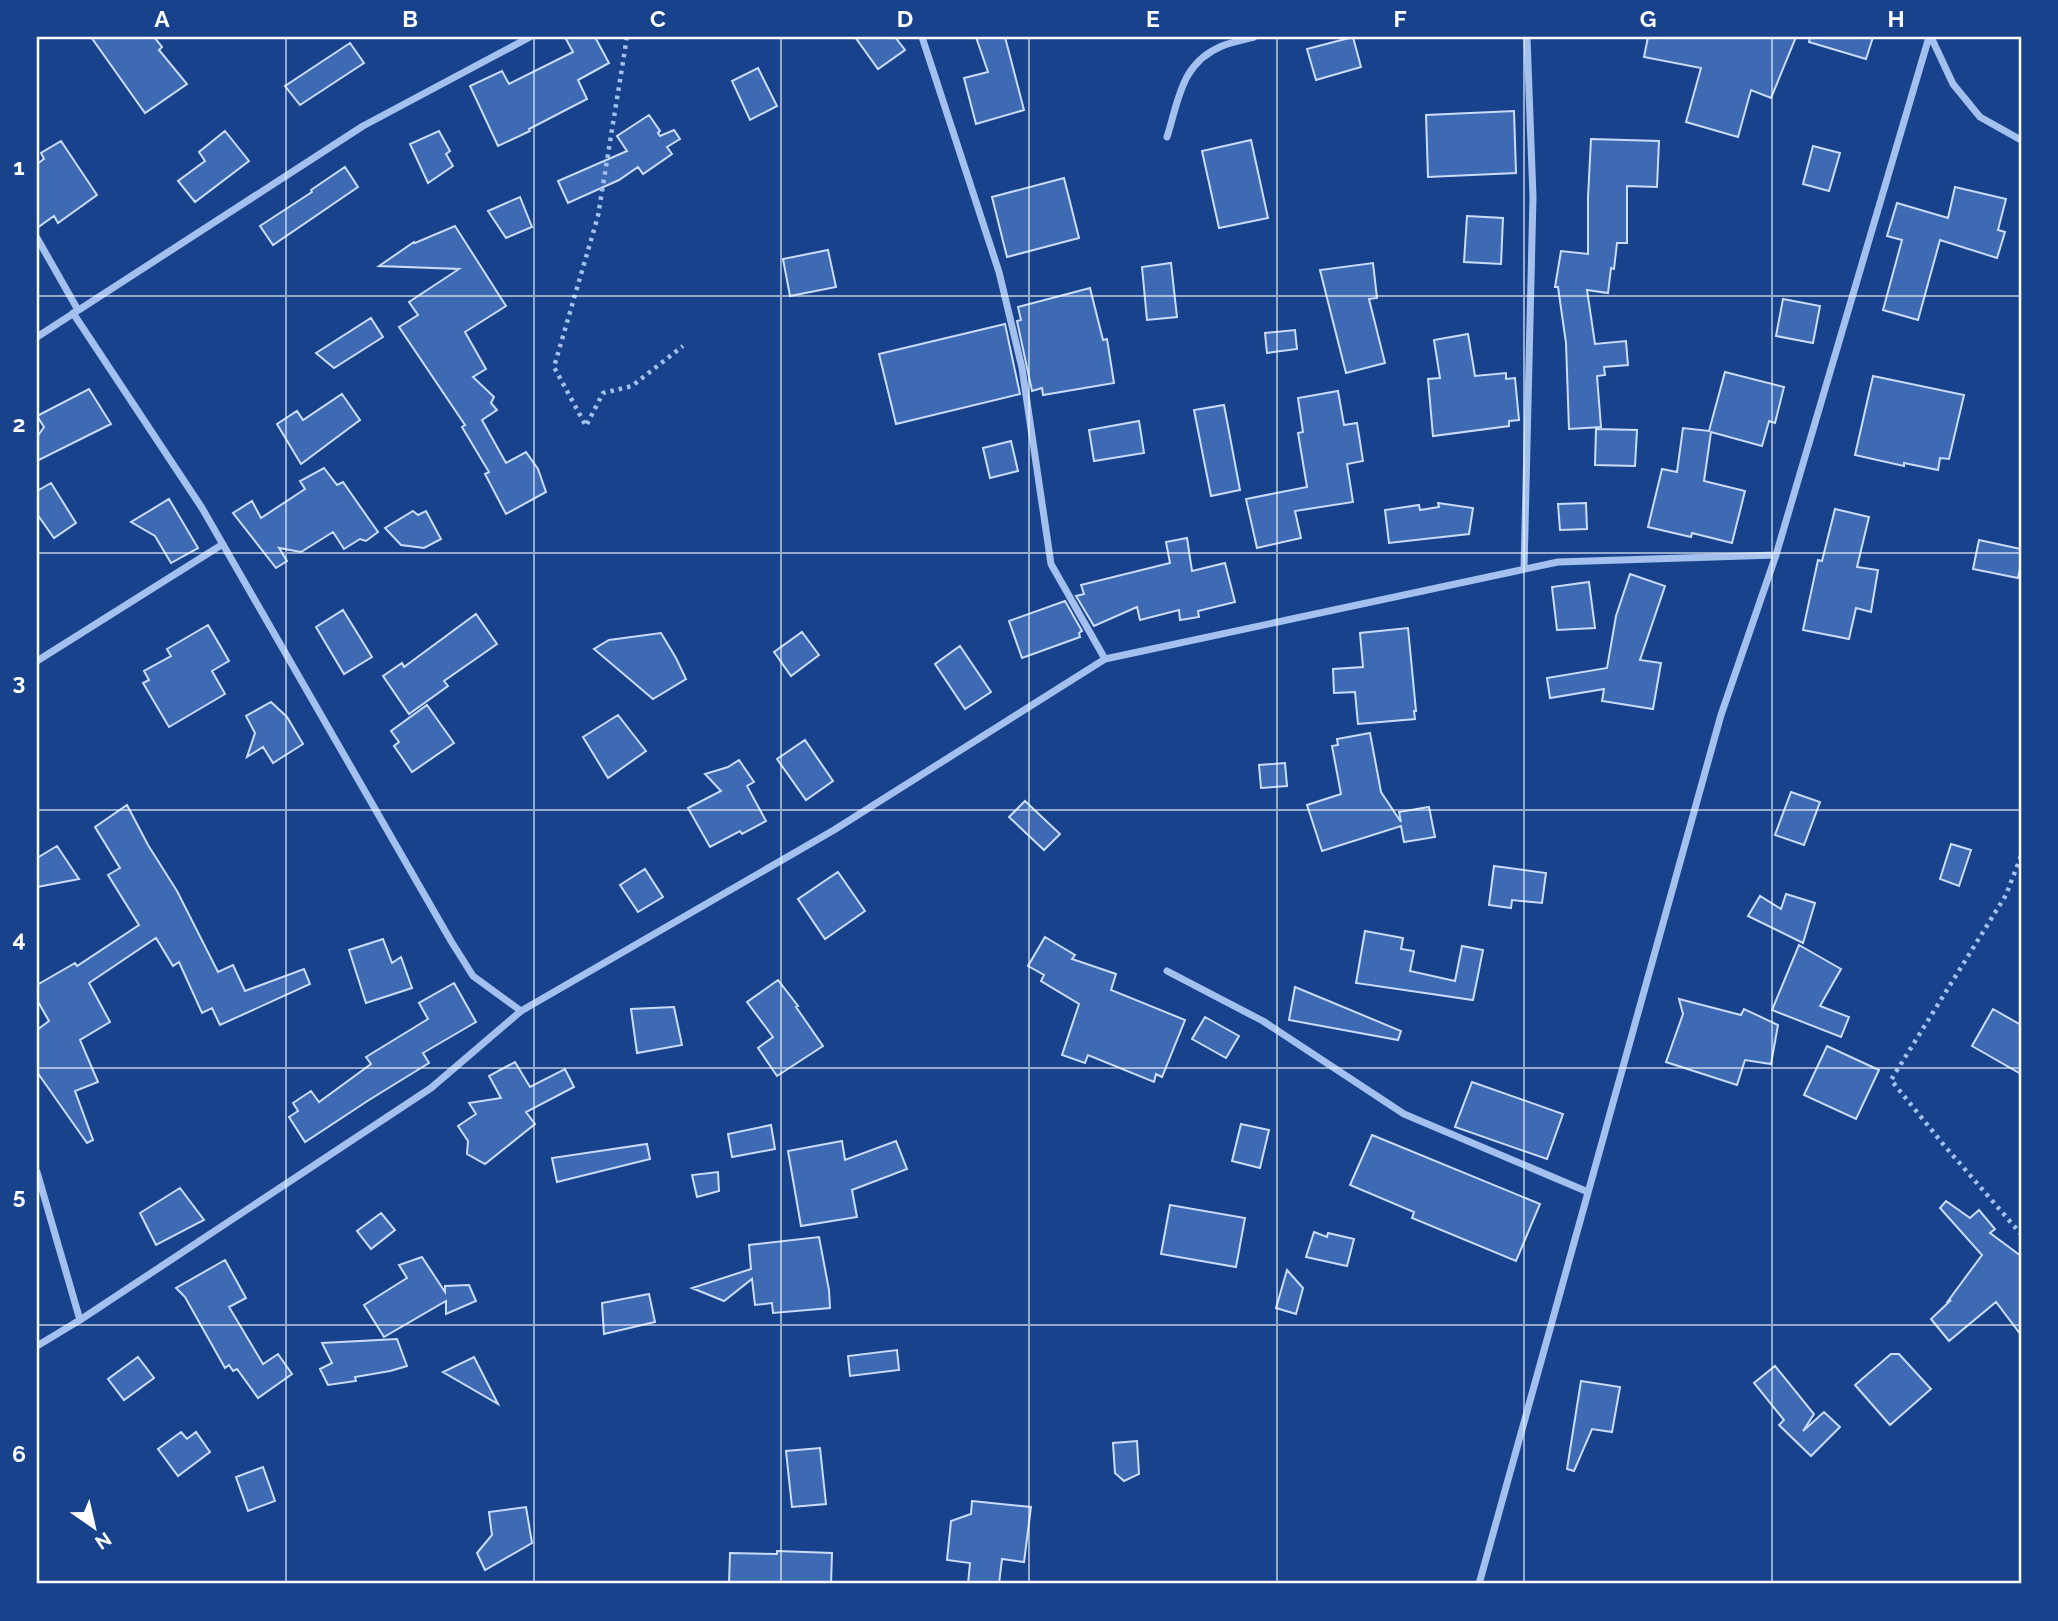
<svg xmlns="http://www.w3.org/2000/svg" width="2058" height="1621" viewBox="0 0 2058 1621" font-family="Raleway,sans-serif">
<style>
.building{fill:#3d6ab3;stroke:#cadcfa;stroke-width:2}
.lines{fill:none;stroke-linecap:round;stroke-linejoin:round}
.path{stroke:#a4c0ee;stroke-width:4.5;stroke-dasharray:3.5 5;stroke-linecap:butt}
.minor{stroke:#a4c0ee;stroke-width:7}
.grid{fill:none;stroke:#fff;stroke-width:2;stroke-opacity:0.55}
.neatline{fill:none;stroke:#fff;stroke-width:2.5}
.grid-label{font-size:23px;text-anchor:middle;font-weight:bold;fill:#fff}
</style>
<rect width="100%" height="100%" fill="#18438c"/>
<path class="building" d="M 91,37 L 154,37 L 162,47 L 159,50 L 187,84 L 145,113 Z
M 565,37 L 595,37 L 609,63 L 578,80 L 587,99 L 529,129 L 530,131 L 498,146 L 470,86 L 502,71 L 509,84 L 573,52 Z
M 855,37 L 895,37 L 905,50 L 878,69 Z
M 976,37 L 1005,37 L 1024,110 L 976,124 L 964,78 L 988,72 Z
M 1353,37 L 1361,67 L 1316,80 L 1307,49 Z
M 1648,37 L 1796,37 L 1771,98 L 1751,90 L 1738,137 L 1686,122 L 1701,68 L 1644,57 Z
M 1810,37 L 1873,37 L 1866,59 L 1809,42 Z
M 350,43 L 364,63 L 300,105 L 285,86 Z
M 758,68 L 777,106 L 750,120 L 732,81 Z
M 1514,111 L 1516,173 L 1428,177 L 1426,115 Z
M 649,115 L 660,131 L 658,133 L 660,136 L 674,130 L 680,139 L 667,147 L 672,154 L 643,174 L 638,167 L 619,180 L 568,203 L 558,181 L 627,151 L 617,136 Z
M 225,131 L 249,161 L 195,202 L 178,181 L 205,161 L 199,152 Z
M 439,131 L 450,151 L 446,154 L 453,166 L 428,183 L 410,144 Z
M 1591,139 L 1659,141 L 1657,187 L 1627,186 L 1627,243 L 1617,243 L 1614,269 L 1611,268 L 1608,293 L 1587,290 L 1595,344 L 1626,341 L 1628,365 L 1604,367 L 1605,375 L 1597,376 L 1601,427 L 1569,429 L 1566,343 L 1558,287 L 1555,287 L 1561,251 L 1588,254 L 1588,197 Z
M 1251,140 L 1268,218 L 1219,228 L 1202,151 Z
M 61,141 L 97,195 L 58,223 L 54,216 L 37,228 L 37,164 L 44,159 L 41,153 Z
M 1813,146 L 1840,153 L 1829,191 L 1803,184 Z
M 345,167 L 358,187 L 273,245 L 260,226 L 312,192 L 311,190 Z
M 1064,178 L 1079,238 L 1007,257 L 992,197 Z
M 1955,187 L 2006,199 L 1998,230 L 2005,232 L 1997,258 L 1940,240 L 1918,320 L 1883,310 L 1902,240 L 1887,236 L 1897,203 L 1948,218 Z
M 520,197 L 532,227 L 506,238 L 488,211 Z
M 1467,216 L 1503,218 L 1501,264 L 1464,262 Z
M 455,226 L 506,306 L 465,332 L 486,369 L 473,377 L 494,397 L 491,403 L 497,410 L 482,420 L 506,463 L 526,452 L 538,469 L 546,492 L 506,514 L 485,474 L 489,472 L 462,427 L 465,425 L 399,327 L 418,315 L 409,302 L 459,269 L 379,266 L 414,242 L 415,243 Z
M 828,250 L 836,287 L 790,296 L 783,259 Z
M 1171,263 L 1177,317 L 1147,320 L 1142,267 Z
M 1373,263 L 1377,298 L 1369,299 L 1385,363 L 1346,373 L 1320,270 Z
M 1090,288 L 1103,340 L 1107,339 L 1114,383 L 1043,395 L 1042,388 L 1032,391 L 1017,321 L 1021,320 L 1018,307 Z
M 1783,299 L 1820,306 L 1813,343 L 1776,336 Z
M 371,318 L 383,337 L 334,368 L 316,353 Z
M 1005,324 L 1020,394 L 896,424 L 879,354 Z
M 1295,330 L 1297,349 L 1267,353 L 1265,333 Z
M 1468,334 L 1475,376 L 1506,373 L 1506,379 L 1515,378 L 1519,420 L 1509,421 L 1509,426 L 1433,436 L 1428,379 L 1440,378 L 1434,340 Z
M 1725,372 L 1784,387 L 1775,423 L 1769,421 L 1762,446 L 1711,432 L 1704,481 L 1745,491 L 1732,543 L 1692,533 L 1691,537 L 1648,527 L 1662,469 L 1677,472 L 1683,428 L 1709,431 Z
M 1873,376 L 1964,395 L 1949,459 L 1940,458 L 1938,470 L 1904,463 L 1904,466 L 1855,455 Z
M 89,389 L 111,424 L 37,461 L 37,437 L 44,427 L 37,416 Z
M 1338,391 L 1344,425 L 1357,423 L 1363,461 L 1347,464 L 1353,502 L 1295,511 L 1301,538 L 1257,548 L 1246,499 L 1307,487 L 1298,433 L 1303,432 L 1298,398 Z
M 342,394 L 360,420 L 301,464 L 277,424 L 297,411 L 303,420 Z
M 1224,405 L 1240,490 L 1211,496 L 1194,410 Z
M 1139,421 L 1144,453 L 1094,461 L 1089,430 Z
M 1596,429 L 1637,430 L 1635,466 L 1595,465 Z
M 1011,441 L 1018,471 L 990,478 L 983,448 Z
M 324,468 L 337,485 L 343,482 L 378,532 L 366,541 L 360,539 L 344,549 L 333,532 L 301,552 L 279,548 L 287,561 L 276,568 L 233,513 L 252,501 L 261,518 L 305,489 L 300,481 Z
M 51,483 L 76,523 L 54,538 L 37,514 L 37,491 Z
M 169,499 L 198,548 L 171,563 L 155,536 L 131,522 Z
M 1438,503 L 1473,508 L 1469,534 L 1389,543 L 1385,510 L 1419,505 L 1420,510 L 1439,507 Z
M 1586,503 L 1587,529 L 1560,530 L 1558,504 Z
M 1835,509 L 1869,517 L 1857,567 L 1878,570 L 1871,612 L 1856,608 L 1849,639 L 1803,630 L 1818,560 L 1822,561 Z
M 413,511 L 418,515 L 426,511 L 441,539 L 424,548 L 401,545 L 385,528 Z
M 1187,538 L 1192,571 L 1225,563 L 1235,602 L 1198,611 L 1199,617 L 1180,620 L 1179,610 L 1140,620 L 1137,607 L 1094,626 L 1076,596 L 1084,594 L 1081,585 L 1170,563 L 1166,542 Z
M 1979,540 L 2021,549 L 2021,564 L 2018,578 L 1973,569 Z
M 1630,574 L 1665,586 L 1640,660 L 1661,663 L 1653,709 L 1602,701 L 1604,689 L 1550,698 L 1547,678 L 1607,668 L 1616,616 Z
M 1589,582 L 1595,628 L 1557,630 L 1552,587 Z
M 1065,601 L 1082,631 L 1079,633 L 1080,637 L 1022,658 L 1009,621 Z
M 343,610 L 372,657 L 344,674 L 316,627 Z
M 476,614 L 497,644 L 444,681 L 448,686 L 409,714 L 383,676 L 402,663 L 404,667 Z
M 208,625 L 229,661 L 212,671 L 225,694 L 169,727 L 143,683 L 149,680 L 144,671 L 171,656 L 167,649 Z
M 1408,628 L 1416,711 L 1414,711 L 1415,719 L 1358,724 L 1355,692 L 1334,693 L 1333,669 L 1363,667 L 1360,633 Z
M 802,632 L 819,655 L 791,676 L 774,652 Z
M 661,633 L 676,658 L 686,679 L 653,699 L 594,649 L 609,640 Z
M 960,646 L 991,692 L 965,709 L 935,664 Z
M 271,702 L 287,717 L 303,744 L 273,763 L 263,747 L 247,757 L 255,733 L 246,716 Z
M 427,705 L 454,743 L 412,772 L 394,746 L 399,742 L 391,731 Z
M 618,715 L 646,751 L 608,778 L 583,737 Z
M 1370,733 L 1381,792 L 1401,822 L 1399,812 L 1429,807 L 1435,837 L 1404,842 L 1401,826 L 1322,851 L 1307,805 L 1341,794 L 1332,746 L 1338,745 L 1337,739 Z
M 805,740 L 833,781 L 806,800 L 777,759 Z
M 739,760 L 754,782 L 747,786 L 766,821 L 742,834 L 740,831 L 710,847 L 688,808 L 721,791 L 705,774 L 728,767 Z
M 1285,763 L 1287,786 L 1261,788 L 1259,765 Z
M 1791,792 L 1820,802 L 1804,845 L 1775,835 Z
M 1025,801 L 1060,834 L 1044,850 L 1009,817 Z
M 127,805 L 148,845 L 177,891 L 218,972 L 233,965 L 245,991 L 304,969 L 310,984 L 220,1025 L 212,1008 L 202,1013 L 179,962 L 173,966 L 156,938 L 89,983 L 110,1022 L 80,1040 L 98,1082 L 75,1091 L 93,1140 L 87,1143 L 37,1072 L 37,1030 L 49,1021 L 37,1000 L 37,985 L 75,963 L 77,966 L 139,925 L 108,875 L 120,868 L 95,827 Z
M 1951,844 L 1971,850 L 1959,886 L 1940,879 Z
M 57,846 L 79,879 L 37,887 L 37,858 Z
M 1494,866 L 1546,873 L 1542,903 L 1512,900 L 1511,908 L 1489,905 Z
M 645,869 L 663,897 L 638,912 L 620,885 Z
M 838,872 L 865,911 L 825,939 L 798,899 Z
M 1786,894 L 1815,903 L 1803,943 L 1748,916 L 1760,896 L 1781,909 Z
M 1365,931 L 1403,938 L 1401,949 L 1414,951 L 1410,971 L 1455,981 L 1462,946 L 1483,950 L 1473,1000 L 1356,983 Z
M 1045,937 L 1075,955 L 1072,959 L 1116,974 L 1111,990 L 1185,1020 L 1162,1077 L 1156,1074 L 1154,1082 L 1088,1055 L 1085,1063 L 1062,1055 L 1079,1004 L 1041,981 L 1044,975 L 1028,966 Z
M 383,939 L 392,963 L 401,957 L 412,988 L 366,1003 L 349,950 Z
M 1799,945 L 1841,969 L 1820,1006 L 1849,1017 L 1841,1037 L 1772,1010 Z
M 778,980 L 798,1006 L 796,1007 L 823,1046 L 777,1076 L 758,1048 L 773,1037 L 747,1002 Z
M 454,983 L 476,1022 L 423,1053 L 429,1063 L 369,1100 L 305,1142 L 289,1117 L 298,1111 L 293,1103 L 311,1091 L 319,1102 L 371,1064 L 366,1057 L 428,1019 L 419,1003 Z
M 1295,987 L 1401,1031 L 1398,1040 L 1289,1020 Z
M 1679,999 L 1741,1015 L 1744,1009 L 1778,1025 L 1771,1064 L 1745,1060 L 1737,1085 L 1666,1062 L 1683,1014 Z
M 674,1007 L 682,1045 L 637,1053 L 631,1009 Z
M 1993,1009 L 2021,1025 L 2021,1074 L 1972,1046 Z
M 1205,1017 L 1239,1036 L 1226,1058 L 1192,1039 Z
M 1827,1046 L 1879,1070 L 1856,1119 L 1804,1095 Z
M 515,1062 L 530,1087 L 565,1069 L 574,1087 L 526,1112 L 535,1124 L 485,1164 L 467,1154 L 468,1141 L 458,1126 L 476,1114 L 469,1103 L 501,1098 L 489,1076 Z
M 1472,1082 L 1563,1114 L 1547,1159 L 1455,1127 Z
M 1241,1124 L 1269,1130 L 1260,1168 L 1232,1161 Z
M 771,1125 L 775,1149 L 732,1157 L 728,1134 Z
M 1372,1135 L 1540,1204 L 1516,1261 L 1412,1218 L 1414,1212 L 1350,1185 Z
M 842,1141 L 845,1160 L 896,1141 L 907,1169 L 852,1190 L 857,1217 L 801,1226 L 788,1151 Z
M 647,1144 L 650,1159 L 557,1182 L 552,1158 Z
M 718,1172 L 719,1191 L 697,1197 L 692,1175 Z
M 180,1188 L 204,1220 L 156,1245 L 140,1213 Z
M 1946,1201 L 1970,1218 L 1979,1210 L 1995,1229 L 1990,1233 L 2021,1256 L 2021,1335 L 1996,1302 L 1949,1341 L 1931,1319 L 1951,1300 L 1948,1301 L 1982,1255 L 1940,1208 Z
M 1170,1205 L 1245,1218 L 1236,1267 L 1161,1254 Z
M 381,1213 L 395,1230 L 371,1249 L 357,1231 Z
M 1314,1232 L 1327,1237 L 1328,1233 L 1354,1239 L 1347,1266 L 1306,1257 Z
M 819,1237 L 829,1290 L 830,1308 L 773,1313 L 772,1303 L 755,1305 L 752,1279 L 724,1301 L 692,1288 L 751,1269 L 749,1245 Z
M 422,1257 L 445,1292 L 445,1286 L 469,1285 L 476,1301 L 446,1314 L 446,1301 L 384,1337 L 364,1305 L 407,1278 L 399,1265 Z
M 225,1260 L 246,1298 L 229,1307 L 263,1364 L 278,1354 L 292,1374 L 258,1398 L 237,1369 L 233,1371 L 229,1365 L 225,1368 L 185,1297 L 176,1288 Z
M 1287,1270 L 1303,1288 L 1296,1314 L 1276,1308 Z
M 649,1294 L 655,1322 L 604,1334 L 602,1303 Z
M 397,1339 L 407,1366 L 390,1371 L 355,1377 L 356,1381 L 328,1385 L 320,1369 L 332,1363 L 322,1343 Z
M 897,1350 L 899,1370 L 850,1376 L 848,1356 Z
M 1891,1354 L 1899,1354 L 1931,1389 L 1890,1425 L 1855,1385 Z
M 138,1357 L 154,1378 L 124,1400 L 108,1379 Z
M 474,1357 L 498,1404 L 443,1372 Z
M 1775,1366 L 1814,1414 L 1803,1431 L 1824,1412 L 1840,1427 L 1811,1456 L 1779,1425 L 1784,1420 L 1754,1383 Z
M 1581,1381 L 1620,1387 L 1612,1432 L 1592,1429 L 1574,1471 L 1567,1469 Z
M 181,1432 L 187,1439 L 196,1432 L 210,1452 L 178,1476 L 158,1449 Z
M 1137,1441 L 1139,1474 L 1124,1481 L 1115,1473 L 1113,1443 Z
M 820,1448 L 826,1504 L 792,1507 L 786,1451 Z
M 263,1467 L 275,1501 L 248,1511 L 236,1477 Z
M 972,1501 L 1031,1507 L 1024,1562 L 1002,1559 L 999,1584 L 968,1584 L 970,1563 L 947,1560 L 951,1521 L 971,1514 Z
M 526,1507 L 532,1543 L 485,1570 L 477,1553 L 492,1535 L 489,1512 Z
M 777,1551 L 832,1553 L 831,1584 L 729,1584 L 730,1553 L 777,1554 Z"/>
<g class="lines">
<path class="path" d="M 627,37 L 598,216 L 554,367 L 586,426 L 603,393 L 632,386 L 683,346
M 2021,856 L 2006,895 L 1891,1080 L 1943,1144 L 2021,1234"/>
<path class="minor" d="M 922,37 L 999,272 L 1022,368 L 1051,564 L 1105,659
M 1931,37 L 1953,84 L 1980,117 L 2021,140
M 1167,137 C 1179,99 1181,63 1222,46 C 1232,42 1243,40 1254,37
M 37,238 L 78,310
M 73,313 L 202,508 L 451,941 L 473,976 L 521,1011 L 834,830 L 1105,659 L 1558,562 L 1776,555
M 37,337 L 363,126 L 530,37
M 1524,569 L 1533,197 L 1527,37
M 37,661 L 223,544
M 1167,971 L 1263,1021 L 1404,1114 L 1588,1192
M 37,1172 L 80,1320
M 37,1346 L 80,1320 L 431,1088 L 521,1011
M 1479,1584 L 1721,715 L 1776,555 L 1929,37"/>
</g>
<path class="grid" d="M 286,37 L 286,1584M 534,37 L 534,1584M 781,37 L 781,1584M 1029,37 L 1029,1584M 1277,37 L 1277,1584M 1524,37 L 1524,1584M 1772,37 L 1772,1584M 37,296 L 2021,296M 37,553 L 2021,553M 37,810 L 2021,810M 37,1068 L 2021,1068M 37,1325 L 2021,1325"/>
<rect width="2058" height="1621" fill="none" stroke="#18438c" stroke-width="77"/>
<g transform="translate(94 1527) rotate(146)" stroke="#18438c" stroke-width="5" paint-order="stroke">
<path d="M0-5L12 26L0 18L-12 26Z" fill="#ffffff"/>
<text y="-10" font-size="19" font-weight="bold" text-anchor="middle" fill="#ffffff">N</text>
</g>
<rect x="38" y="38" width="1982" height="1544" class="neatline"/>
<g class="grid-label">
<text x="162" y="27">A</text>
<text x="410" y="27">B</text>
<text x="658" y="27">C</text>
<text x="905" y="27">D</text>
<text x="1153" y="27">E</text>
<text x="1400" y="27">F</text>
<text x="1648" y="27">G</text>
<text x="1896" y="27">H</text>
<text x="19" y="175">1</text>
<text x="19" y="432">2</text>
<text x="19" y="690">3</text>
<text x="19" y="947">4</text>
<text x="19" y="1204">5</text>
<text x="19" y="1462">6</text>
</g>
</svg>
